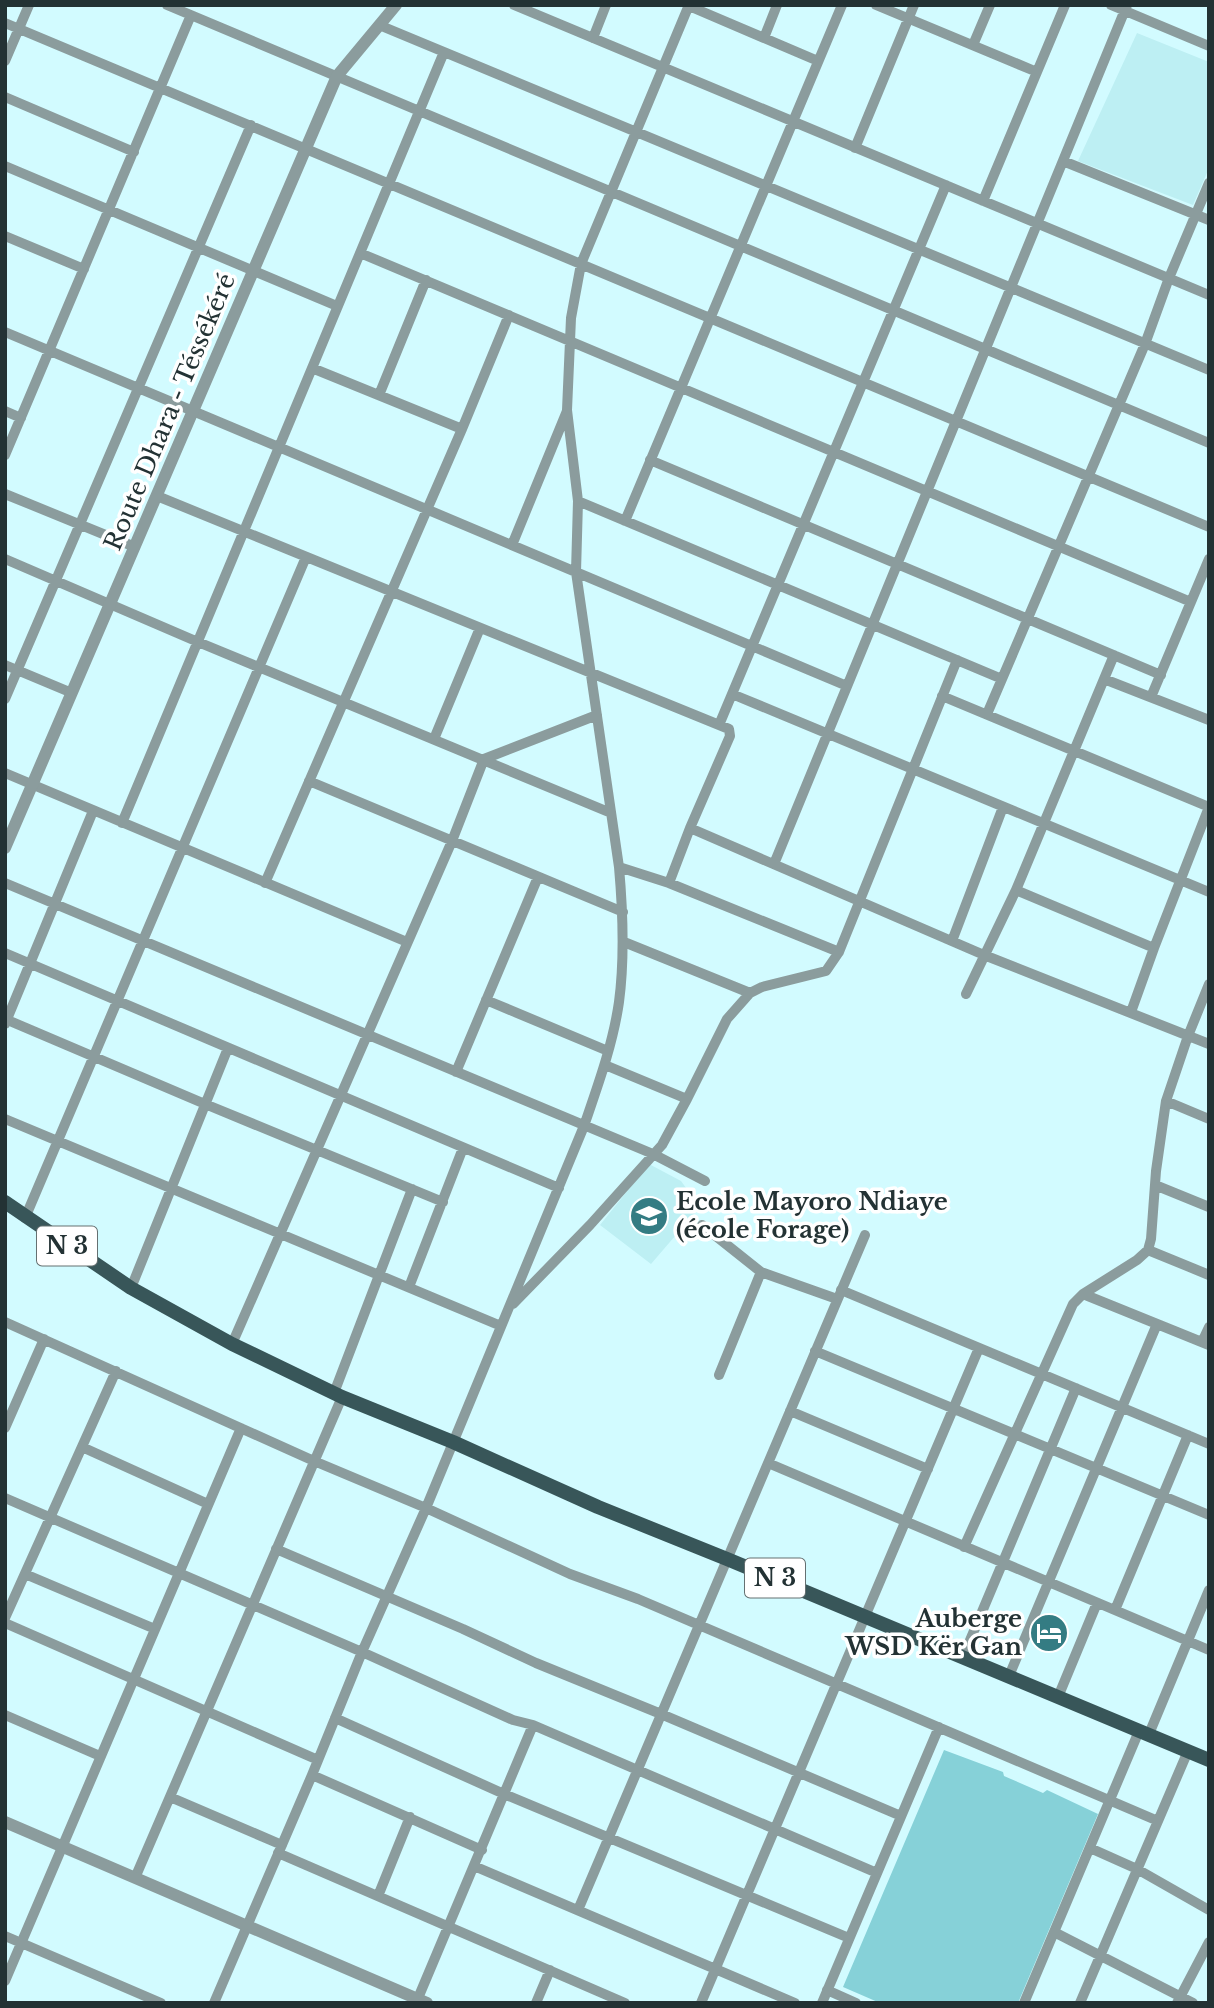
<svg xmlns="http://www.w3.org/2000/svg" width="1214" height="2008" viewBox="0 0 1214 2008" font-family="'Libre Baskerville',serif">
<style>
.built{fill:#bdeff3}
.green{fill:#86d1d8}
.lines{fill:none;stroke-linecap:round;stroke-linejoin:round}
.minor{stroke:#8b9c9d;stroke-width:10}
.tertiary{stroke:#8b9c9d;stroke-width:12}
.primary{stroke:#385659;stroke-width:14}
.labels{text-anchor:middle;stroke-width:7;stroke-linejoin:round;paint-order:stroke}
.shield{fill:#fff;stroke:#657071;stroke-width:2}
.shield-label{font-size:23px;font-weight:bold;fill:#233234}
.street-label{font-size:24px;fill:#233234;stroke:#fff}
.poi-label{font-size:24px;font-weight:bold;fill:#233234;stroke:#fff;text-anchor:start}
</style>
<rect width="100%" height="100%" fill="#d2fbff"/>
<path class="built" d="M 1137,33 L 1209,62 L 1209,168 L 1193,205 L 1078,161 Z
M 649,1164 L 681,1181 L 700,1207 L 651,1264 L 600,1225 Z"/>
<path class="green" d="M 944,1750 L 1003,1772 L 1004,1776 L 1043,1793 L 1047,1790 L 1098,1814 L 1018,2003 L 880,2003 L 843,1987 Z"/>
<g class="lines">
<path class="minor" d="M 167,5 L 1209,443
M 514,5 L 1209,295
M 876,5 L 1037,72
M 1111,5 L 1209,46
M 689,6 L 818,61
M 5,23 L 1209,527
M 379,25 L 1209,370
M 593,38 L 606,5
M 764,38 L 777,5
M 973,45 L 990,5
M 5,61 L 29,5
M 5,97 L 134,152
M 855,148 L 914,5
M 1063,161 L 1209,220
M 5,166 L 337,306
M 983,201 L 1065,5
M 5,236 L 84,269
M 360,253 L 1191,602
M 5,332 L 847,686
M 312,368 L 462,429
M 379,395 L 426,280
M 5,411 L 21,418
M 5,455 L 191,15
M 650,460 L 1161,675
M 5,494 L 135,547
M 157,496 L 729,729 L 730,736 L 690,828 L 669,883
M 578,501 L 1002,679
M 625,521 L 842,5
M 512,545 L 567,411
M 5,559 L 198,642 L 611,813
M 5,665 L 72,693
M 1104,679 L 1209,720
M 732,694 L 1209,892
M 942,696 L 1209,807
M 1151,697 L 1209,559
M 5,699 L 251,125
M 987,714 L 1145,344 L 1169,278 L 1209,183
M 719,725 L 946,185
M 434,739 L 480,628
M 5,773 L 407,942
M 309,781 L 623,912
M 122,823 L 444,52
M 690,828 L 984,955 L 1209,1044
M 774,864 L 1127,5
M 619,867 L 669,883 L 839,952
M 5,883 L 653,1154 L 705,1181
M 265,883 L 462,429 L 509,315
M 1016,890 L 1154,948
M 952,941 L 1003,807
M 624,942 L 750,993
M 5,953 L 559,1188
M 966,994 L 1016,890 L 1114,655
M 486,1000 L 608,1051
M 1131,1012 L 1154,948 L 1209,807
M 5,1019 L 205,1104 L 443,1202
M 5,1024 L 93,811
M 605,1065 L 687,1099
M 456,1072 L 538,877
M 1166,1101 L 1209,1119
M 5,1119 L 501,1326
M 1155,1185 L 1209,1207
M 25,1218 L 306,557
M 702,1225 L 761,1272 L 837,1299
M 1148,1250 L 1209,1275
M 409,1287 L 463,1148
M 131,1288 L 228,1048
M 841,1290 L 1209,1444
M 1083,1294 L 1209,1345
M 513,1304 L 590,1225 L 662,1145 L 687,1099 L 727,1019 L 750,993 L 762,987 L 826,971 L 839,952 L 957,660
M 5,1322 L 314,1461 L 426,1508 L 570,1574 L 638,1599 L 1158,1821
M 1202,1342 L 1209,1327
M 232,1344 L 452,841 L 484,759 L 597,715
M 815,1351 L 1209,1515
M 719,1375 L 761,1272
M 334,1393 L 412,1189
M 790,1411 L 928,1469
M 5,1428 L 44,1339
M 82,1447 L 208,1504
M 768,1463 L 1209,1650
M 5,1498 L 362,1652 L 513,1720 L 533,1725 L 877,1873
M 964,1547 L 1073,1304 L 1083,1294 L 1137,1260 L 1148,1250 L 1151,1239 L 1156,1171 L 1166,1101 L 1188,1036 L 1209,984
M 276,1549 L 463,1629 L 536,1663 L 661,1714 L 901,1816
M 25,1574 L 155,1629
M 1115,1610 L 1188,1435
M 5,1618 L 116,1371
M 5,1623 L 318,1760
M 963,1657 L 1076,1388
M 1009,1676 L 1157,1324
M 1058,1697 L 1097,1603
M 5,1715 L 100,1756
M 335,1718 L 504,1794 L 849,1938
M 1149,1734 L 1209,1590
M 312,1775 L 482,1850
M 170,1797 L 282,1845
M 1090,1848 L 1137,1869 L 1209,1910
M 278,1853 L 625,2003
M 474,1866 L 795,2003
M 135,1878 L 342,1397
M 378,1896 L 410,1817
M 578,1910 L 865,1235
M 1054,1932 L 1193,2003
M 5,1936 L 161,2003
M 5,1981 L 241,1428
M 827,1990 L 856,2003
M 214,2003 L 312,1775 L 362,1652 L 426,1508 L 584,1126 C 598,1085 613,1044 619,1002 C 625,957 623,912 619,867 L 576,572 L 578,501 L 567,410 L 571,318 L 581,264 L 689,5
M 416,2003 L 533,1725
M 536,2003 L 550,1970
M 701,2003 L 979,1348
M 822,2003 L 939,1727
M 1024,2003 L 1139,1731
M 1080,2003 L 1188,1751
M 1177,2003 L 1209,1942"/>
<path class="tertiary" d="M 5,848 L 337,76 L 396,5
M 5,1822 L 427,2003"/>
<path class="primary" d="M 5,1202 L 131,1288 L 232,1344 L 342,1397 L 453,1442 L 598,1507 L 727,1559 L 1209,1760"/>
</g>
<defs>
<symbol id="school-disc" viewBox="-11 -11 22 22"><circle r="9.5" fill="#347c83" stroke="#fff"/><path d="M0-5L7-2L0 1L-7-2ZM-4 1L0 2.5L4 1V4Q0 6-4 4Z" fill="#fff"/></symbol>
<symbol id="hotel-disc" viewBox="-11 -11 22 22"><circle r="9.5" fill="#347c83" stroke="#fff"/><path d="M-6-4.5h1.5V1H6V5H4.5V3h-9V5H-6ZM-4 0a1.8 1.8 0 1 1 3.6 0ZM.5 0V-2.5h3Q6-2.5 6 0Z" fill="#fff"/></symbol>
</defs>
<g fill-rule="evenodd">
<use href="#school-disc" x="627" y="1194" width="44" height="44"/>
<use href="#hotel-disc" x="1027" y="1611" width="44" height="44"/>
</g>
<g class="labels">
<g class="shield">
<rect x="37" y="1226.5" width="60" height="39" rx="5"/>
<rect x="745" y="1558.5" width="60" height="39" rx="5"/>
</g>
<g class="shield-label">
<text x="67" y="1254">N 3</text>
<text x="775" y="1586">N 3</text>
</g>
<g class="street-label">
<text transform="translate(170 412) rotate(-67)" y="8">Route Dhara - Téssékéré</text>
</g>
<g class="poi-label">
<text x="676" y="1210">Ecole Mayoro Ndiaye<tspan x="676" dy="28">(école Forage)</tspan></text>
<text x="1022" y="1627" text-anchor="end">Auberge<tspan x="1022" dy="28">WSD Kër Gan</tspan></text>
</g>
</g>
<rect width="1214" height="2008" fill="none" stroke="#233234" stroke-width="14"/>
</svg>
